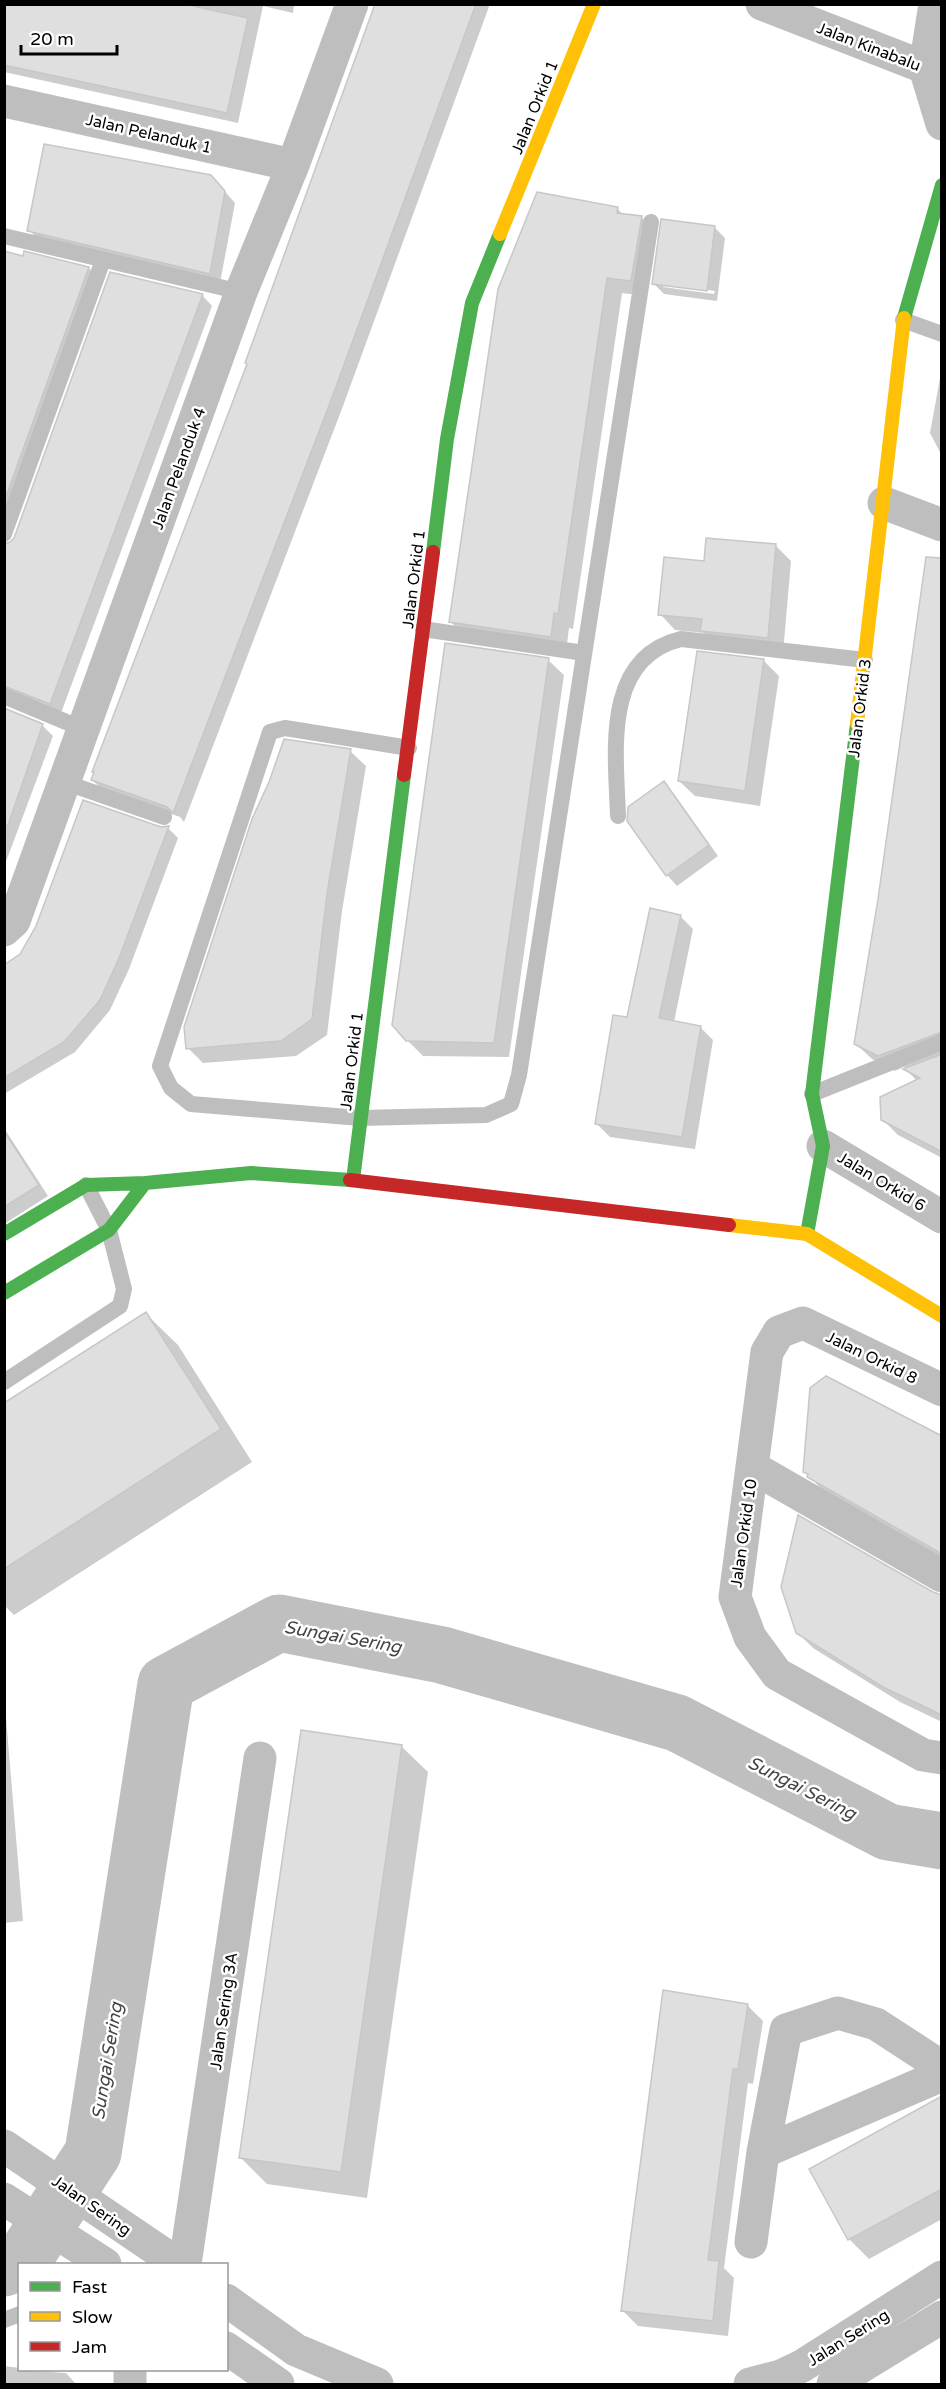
<svg xmlns="http://www.w3.org/2000/svg" width="946" height="2389" viewBox="0 0 946 2389" font-family="'Varela Round',sans-serif">
<style>
.shadow{fill:#0003;fill-rule:evenodd}
.lines{fill:none;stroke-linecap:round;stroke-linejoin:round}
.river{stroke:#bfbfbf;stroke-width:57}
.building{fill:#dfdfdf;stroke:#c7c7c7;stroke-width:1.5}
.lane{stroke:#bebebe;stroke-width:16}
.street{stroke:#bebebe;stroke-width:33}
.fast{stroke:#4caf50;stroke-width:14}
.slow{stroke:#ffc107;stroke-width:14}
.jam{stroke:#c62828;stroke-width:14}
.labels{text-anchor:middle;stroke-width:5;stroke-linejoin:round;paint-order:stroke}
.street-label{font-size:16px;fill:#000;stroke:#fff}
.water-label{font-size:18px;font-style:italic;fill:#444;stroke:#fff}
</style>
<rect width="100%" height="100%" fill="#fff"/>
<path class="shadow" d="M 4,4 L 294,4 L 293,13 L 263,6 L 238,123 L 4,72 Z
M 377,4 L 490,4 L 343,406 L 184,822 L 180,817 L 103,790 L 92,780 L 248,365 Z
M 221,187 L 235,203 L 220,283 L 40,241 L 29,230 Z
M 617,208 L 624,216 L 642,218 L 657,233 L 646,296 L 622,293 L 573,629 L 569,628 L 566,652 L 466,637 L 451,622 Z
M 715,228 L 725,238 L 717,301 L 664,294 L 654,284 ZM 663,284 L 715,291 L 714,294 L 663,287 Z
M 4,253 L 24,258 L 25,253 L 89,268 L 99,279 L 4,540 Z
M 202,295 L 212,306 L 61,713 L 4,703 L 4,545 L 11,544 Z
M 942,367 L 942,456 L 930,433 Z
M 776,546 L 791,561 L 783,653 L 717,646 L 704,633 L 675,630 L 660,614 L 705,563 Z
M 942,567 L 942,1158 L 898,1135 L 882,1119 L 917,1081 L 904,1067 L 895,1071 L 872,1059 L 856,1044 Z
M 698,653 L 764,661 L 779,676 L 760,806 L 695,796 L 679,781 Z
M 548,660 L 564,675 L 509,1057 L 423,1056 L 407,1040 Z
M 4,709 L 42,725 L 53,736 L 4,867 Z
M 350,751 L 366,766 L 342,911 L 327,1035 L 296,1056 L 203,1063 L 188,1048 Z
M 663,783 L 674,794 L 718,856 L 677,886 L 667,875 L 628,821 Z
M 160,828 L 168,828 L 178,838 L 129,969 L 110,1010 L 75,1052 L 4,1094 L 4,967 L 21,955 Z
M 680,916 L 693,929 L 674,1022 L 700,1027 L 713,1040 L 695,1149 L 610,1137 L 597,1124 L 628,1019 Z
M 4,1128 L 48,1196 L 4,1224 Z
M 146,1314 L 178,1345 L 252,1462 L 14,1615 L 4,1605 L 4,1405 Z
M 942,1438 L 942,1559 L 824,1492 L 805,1471 Z
M 933,1594 L 942,1596 L 942,1722 L 900,1702 L 813,1648 L 797,1632 Z
M 4,1693 L 23,1921 L 4,1923 Z
M 401,1746 L 428,1772 L 367,2198 L 267,2184 L 241,2158 Z
M 747,2005 L 763,2021 L 753,2084 L 748,2083 L 724,2268 L 734,2278 L 728,2336 L 638,2326 L 622,2310 Z
M 942,2104 L 942,2219 L 869,2259 L 849,2239 Z
M 4,2366 L 20,2368 L 20,2370 L 66,2373 L 76,2384 L 4,2384 Z"/>
<g class="lines">
<path class="river" d="M 4,2268 L 23,2260 L 93,2153 L 166,1684 L 279,1623 L 442,1655 L 677,1723 L 888,1832 L 942,1841"/>
</g>
<path class="building" d="M 4,4 L 184,4 L 248,18 L 227,113 L 4,65 Z
M 375,4 L 476,4 L 333,395 L 173,813 L 167,807 L 91,780 L 94,772 L 92,772 L 247,364 L 245,363 Z
M 44,144 L 211,175 L 225,191 L 210,274 L 27,231 Z
M 537,192 L 618,207 L 617,213 L 642,216 L 631,281 L 607,278 L 558,614 L 554,613 L 551,637 L 449,622 L 498,289 Z
M 661,219 L 715,226 L 707,291 L 652,284 Z
M 4,251 L 23,256 L 24,251 L 89,267 L 4,502 Z
M 110,272 L 203,294 L 50,704 L 4,686 L 4,544 L 10,542 L 14,538 Z
M 706,538 L 776,544 L 768,638 L 700,631 L 702,619 L 658,615 L 664,557 L 704,561 Z
M 926,557 L 942,558 L 942,1032 L 878,1056 L 854,1044 L 878,899 Z
M 445,643 L 549,658 L 494,1043 L 406,1041 L 392,1025 Z
M 697,651 L 764,659 L 745,791 L 678,781 Z
M 4,708 L 43,724 L 8,825 L 4,825 Z
M 284,739 L 351,749 L 327,894 L 312,1019 L 281,1041 L 186,1049 L 184,1027 L 252,819 L 269,782 Z
M 664,781 L 709,845 L 666,876 L 627,821 L 628,807 Z
M 83,800 L 161,827 L 169,826 L 119,958 L 100,1000 L 64,1042 L 4,1078 L 4,965 L 20,954 L 36,926 Z
M 650,908 L 681,915 L 659,1018 L 701,1026 L 682,1137 L 595,1124 L 613,1015 L 627,1017 Z
M 942,1054 L 942,1152 L 881,1120 L 880,1097 L 920,1078 L 903,1069 Z
M 4,1131 L 39,1185 L 4,1207 Z
M 146,1312 L 221,1429 L 4,1569 L 4,1403 Z
M 826,1376 L 942,1436 L 942,1554 L 807,1477 L 808,1474 L 803,1472 L 810,1388 Z
M 798,1515 L 933,1592 L 942,1595 L 942,1715 L 883,1687 L 796,1633 L 781,1587 Z
M 301,1730 L 402,1745 L 341,2172 L 239,2158 Z
M 663,1990 L 748,2004 L 738,2069 L 733,2069 L 708,2260 L 719,2261 L 713,2321 L 621,2311 Z
M 942,2096 L 942,2189 L 848,2240 L 809,2169 Z"/>
<g class="lines">
<path class="lane" d="M 4,236 L 241,292
M 903,320 L 942,334
M 4,534 L 103,260
M 423,629 L 584,653
M 4,696 L 83,729
M 409,748 L 285,728 L 270,732 L 160,1066 L 171,1088 L 191,1104 L 360,1118 L 486,1115 L 511,1104 L 519,1075 L 651,222
M 64,782 L 164,817
M 618,816 C 616,753 602,658 681,639 L 865,660
M 812,1094 L 942,1042
M 4,1382 L 120,1306 L 124,1289 L 109,1230 L 86,1185
M 4,2320 L 20,2314"/>
<path class="street" d="M 762,4 L 942,74
M 935,4 L 925,68 L 942,124
M 4,101 L 293,165
M 884,503 L 942,525
M 4,930 L 14,921 L 241,292 L 293,165 L 352,4
M 823,1146 L 942,1217
M 942,1390 L 803,1323 L 779,1332 L 767,1352 L 735,1597 L 750,1637 L 777,1674 L 923,1755 L 942,1758
M 752,1467 L 942,1576
M 4,2146 L 178,2264
M 763,2152 L 942,2075
M 4,2199 L 105,2264
M 751,2242 L 763,2152 L 786,2030 L 838,2013 L 876,2024 L 942,2067
M 185,2264 L 260,1758
M 226,2300 L 296,2350 L 377,2384
M 226,2348 L 278,2384
M 130,2384 L 130,2370
M 750,2384 L 781,2376 L 802,2366 L 942,2277
M 833,2384 L 942,2317"/>
<path class="fast" d="M 904,318 L 942,185
M 433,552 L 447,439 L 472,303 L 500,234
M 353,1180 L 404,775
M 4,1234 L 86,1185 L 145,1183 L 251,1173 L 350,1180
M 807,1234 L 823,1146 L 812,1094 L 857,724
M 4,1293 L 109,1230 L 145,1183"/>
<path class="slow" d="M 500,234 L 594,4
M 857,724 L 904,318
M 729,1225 L 807,1234 L 942,1316"/>
<path class="jam" d="M 404,775 L 433,552
M 350,1180 L 729,1225"/>
</g>
<g class="labels">
<g class="street-label">
<text transform="translate(869 46) rotate(21)" y="6">Jalan Kinabalu</text>
<text transform="translate(534 107) rotate(-68)" y="6">Jalan Orkid 1</text>
<text transform="translate(149 133) rotate(13)" y="6">Jalan Pelanduk 1</text>
<text transform="translate(178 468) rotate(-70)" y="6">Jalan Pelanduk 4</text>
<text transform="translate(413 579) rotate(-83)" y="6">Jalan Orkid 1</text>
<text transform="translate(859 708) rotate(-83)" y="6">Jalan Orkid 3</text>
<text transform="translate(351 1061) rotate(-83)" y="6">Jalan Orkid 1</text>
<text transform="translate(882 1181) rotate(31)" y="6">Jalan Orkid 6</text>
<text transform="translate(872 1357) rotate(26)" y="6">Jalan Orkid 8</text>
<text transform="translate(743 1533) rotate(-82)" y="6">Jalan Orkid 10</text>
<text transform="translate(223 2011) rotate(-82)" y="6">Jalan Sering 3A</text>
<text transform="translate(92 2205) rotate(35)" y="6">Jalan Sering</text>
<text transform="translate(848 2337) rotate(-32)" y="6">Jalan Sering</text>
</g>
<g class="water-label">
<text transform="translate(343 1637) rotate(10)" y="6">Sungai Sering</text>
<text transform="translate(802 1788) rotate(27)" y="6">Sungai Sering</text>
<text transform="translate(107 2061) rotate(-81)" y="6">Sungai Sering</text>
</g>
</g>
<rect width="946" height="2389" fill="none" stroke="#000000" stroke-width="12"/>
<rect x="18" y="2263" width="210" height="108" fill="#ffffff" stroke="#999999" stroke-width="1.5"/>
<rect x="30" y="2282" width="30" height="9" fill="#4caf50" stroke="#999999" stroke-width="1.5"/>
<text x="72" y="2293" font-size="18" fill="#000000">Fast</text>
<rect x="30" y="2312" width="30" height="9" fill="#ffc107" stroke="#999999" stroke-width="1.5"/>
<text x="72" y="2323" font-size="18" fill="#000000">Slow</text>
<rect x="30" y="2342" width="30" height="9" fill="#c62828" stroke="#999999" stroke-width="1.5"/>
<text x="72" y="2353" font-size="18" fill="#000000">Jam</text>
<path d="M21 45v9h96v-9" fill="none" stroke="#000000" stroke-width="3"/>
<text x="30" y="45" font-size="18" fill="#000000" stroke="#ffffff" stroke-width="4.5" paint-order="stroke">20 m</text>
</svg>
